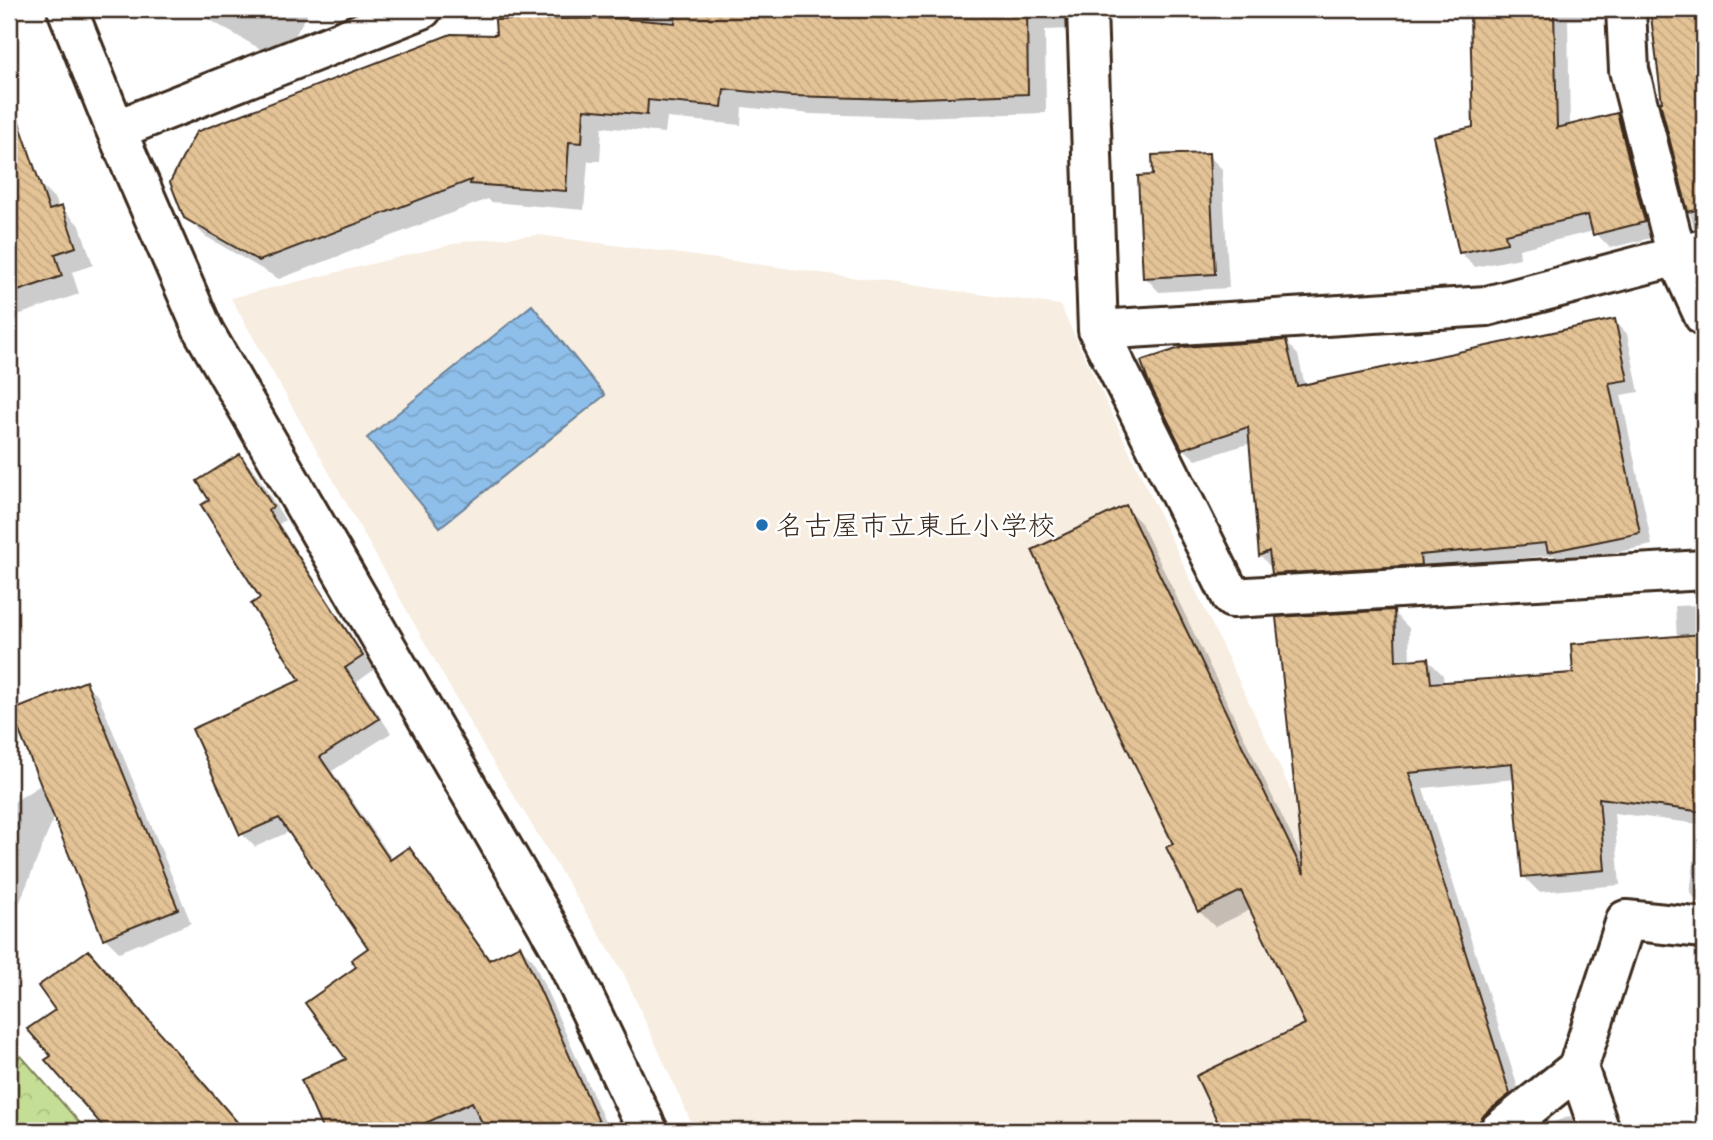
<svg xmlns="http://www.w3.org/2000/svg" width="1713" height="1140" viewBox="0 0 1713 1140" font-family="Caveat,'Klee One',sans-serif">
<style>
.built{fill:#f7ede0}
.park{fill:url(#park-crowns);stroke:#80845a;stroke-width:2}
.water{fill:url(#water-waves);stroke:#6d8398;stroke-width:2}
.shadow{fill:#0003}
.building{fill:url(#building-back-hatch);stroke:#3b2a1e;stroke-width:2}
.lines{fill:none;stroke-linecap:round;stroke-linejoin:round}
.minor-casing{stroke:#3b2a1e;stroke-width:44}
.minor{stroke:#fff;stroke-width:38}
.poi-dot{fill:#1f6fb2;stroke:#fff;stroke-width:2.5}
.labels{text-anchor:middle;stroke-width:5;stroke-linejoin:round;paint-order:stroke}
.poi-label{font-size:28px;fill:#3b2a1e;stroke:#fff;text-anchor:start}
</style>
<defs>
<pattern id="park-crowns" width="20" height="18" patternUnits="userSpaceOnUse" patternTransform="scale(1.75)"><rect width="20" height="18" fill="#c5de95"/><path d="M2 6a3 3 0 1 1 6 0M12 15a3 3 0 1 1 6 0" fill="none" stroke="#aabf80"/></pattern>
<pattern id="water-waves" width="16" height="10" patternUnits="userSpaceOnUse" patternTransform="scale(1.75)"><rect width="16" height="10" fill="#8ebfea"/><path d="M0 5q4-4 8 0t8 0" fill="none" stroke="#7ba4c8"/></pattern>
<pattern id="building-back-hatch" width="6" height="6" patternUnits="userSpaceOnUse" patternTransform="scale(1.75)"><rect width="6" height="6" fill="#e4c396"/><path d="M-1 5l2 2M0 0l6 6M5-1l2 2" fill="none" stroke="#c4a881"/></pattern>
</defs>
<rect width="100%" height="100%" fill="#fff"/>
<filter id="ink" filterUnits="userSpaceOnUse"><feTurbulence type="fractalNoise" baseFrequency=".0143" numOctaves="2"/><feDisplacementMap in="SourceGraphic" scale="14" xChannelSelector="R" yChannelSelector="G"/><feConvolveMatrix kernelMatrix="1 2 1 2 8 2 1 2 1" color-interpolation-filters="sRGB"/></filter>
<g filter="url(#ink)">
<path class="built" d="M 539,235 L 1060,305 L 1330,873 L 1305,922 L 1395,1131 L 695,1131 L 624,974 L 483,746 L 231,298 L 466,241 Z"/>
<path class="park" d="M 21,1056 L 87,1131 L 9,1131 L 9,1065 Z"/>
<path class="water" d="M 532,305 L 605,395 L 440,527 L 367,438 Z"/>
<path class="shadow" d="M 191,9 L 310,9 L 281,61 Z
M 496,9 L 680,9 L 752,15 L 752,9 L 1072,9 L 1073,29 L 1045,30 L 1046,113 L 914,117 L 811,114 L 742,107 L 741,125 L 667,118 L 665,133 L 602,127 L 600,161 L 588,161 L 584,210 L 491,202 L 488,199 L 279,279 L 205,236 L 186,217 L 498,37 Z
M 1471,9 L 1626,9 L 1620,18 L 1568,20 L 1570,126 L 1617,115 L 1632,129 L 1659,236 L 1610,248 L 1594,231 L 1519,249 L 1520,258 L 1475,267 L 1461,253 L 1475,129 Z
M 1651,9 L 1704,9 L 1704,239 L 1694,229 L 1662,104 L 1664,103 Z
M 1208,155 L 1222,169 L 1229,288 L 1159,292 L 1145,277 L 1154,176 Z
M 38,182 L 56,200 L 59,209 L 62,208 L 80,226 L 93,265 L 72,272 L 79,294 L 9,318 L 9,191 Z
M 1615,321 L 1627,334 L 1639,392 L 1621,395 L 1652,545 L 1562,564 L 1554,555 L 1431,567 L 1433,577 L 1286,586 L 1261,556 L 1251,443 L 1196,460 L 1183,448 L 1286,342 L 1298,355 L 1305,386 Z
M 240,456 L 253,469 L 285,520 L 279,524 L 374,670 L 357,682 L 391,733 L 332,771 L 393,860 L 408,849 L 421,862 L 491,960 L 520,947 L 533,960 L 609,1131 L 465,1131 L 462,1125 L 449,1131 L 325,1131 L 303,1081 L 348,1060 L 358,967 L 371,948 L 291,831 L 255,847 L 242,834 L 195,730 L 303,680 L 211,500 Z
M 1125,507 L 1141,523 L 1303,860 L 1393,612 L 1409,628 L 1410,661 L 1428,660 L 1443,675 L 1444,684 L 1575,674 L 1677,638 L 1675,606 L 1704,605 L 1704,907 L 1690,893 L 1699,824 L 1614,813 L 1620,885 L 1539,892 L 1524,877 L 1516,779 L 1423,788 L 1525,1110 L 1499,1131 L 1225,1131 L 1198,1076 L 1307,1025 L 1252,909 L 1215,927 L 1199,911 L 1176,844 Z
M 85,683 L 99,697 L 191,923 L 119,952 L 105,938 L 55,815 L 15,914 L 9,908 L 9,805 L 42,784 Z
M 95,960 L 244,1131 L 109,1131 L 48,1060 L 53,1056 L 57,1010 Z
M 1570,1116 L 1585,1131 L 1544,1131 L 1544,1126 Z"/>
<path class="building" d="M 676,9 L 750,13 L 751,9 L 1027,9 L 1028,94 L 894,99 L 791,96 L 724,89 L 722,107 L 648,100 L 647,115 L 584,109 L 582,143 L 569,142 L 566,191 L 470,184 L 471,180 L 259,261 L 184,218 L 170,182 L 196,132 L 451,34 L 496,35 L 495,20 L 616,18 L 675,23 Z
M 1650,9 L 1704,9 L 1704,208 L 1688,212 L 1660,102 L 1662,102 Z
M 1554,12 L 1557,128 L 1617,113 L 1645,222 L 1593,235 L 1588,215 L 1505,234 L 1507,243 L 1459,253 L 1433,136 L 1473,127 L 1470,14 Z
M 17,116 L 49,210 L 62,206 L 76,247 L 55,254 L 62,276 L 9,294 L 9,117 Z
M 1209,153 L 1215,274 L 1143,278 L 1138,176 L 1153,175 L 1152,155 Z
M 1615,319 L 1628,380 L 1609,383 L 1640,533 L 1548,552 L 1546,543 L 1420,555 L 1421,565 L 1272,574 L 1269,551 L 1259,556 L 1248,427 L 1182,449 L 1148,381 L 1141,361 L 1183,347 L 1286,340 L 1297,386 Z
M 240,454 L 273,507 L 268,510 L 363,656 L 345,668 L 379,719 L 320,757 L 390,860 L 409,847 L 489,960 L 520,945 L 603,1131 L 486,1131 L 472,1102 L 408,1131 L 323,1131 L 301,1080 L 346,1059 L 305,1003 L 356,967 L 351,960 L 368,948 L 279,818 L 240,835 L 192,729 L 300,680 L 251,604 L 260,598 L 201,505 L 209,500 L 197,481 Z
M 1126,505 L 1304,874 L 1276,617 L 1394,610 L 1396,661 L 1428,658 L 1431,683 L 1573,673 L 1571,644 L 1704,634 L 1704,812 L 1599,798 L 1605,870 L 1522,877 L 1512,763 L 1409,773 L 1510,1094 L 1485,1114 L 1479,1122 L 1478,1131 L 1222,1131 L 1196,1076 L 1305,1024 L 1241,891 L 1198,912 L 1166,847 L 1173,844 L 1032,550 Z
M 86,681 L 178,909 L 103,939 L 11,711 Z
M 88,950 L 245,1131 L 107,1131 L 45,1060 L 51,1056 L 27,1029 L 55,1010 L 38,986 Z"/>
<g class="lines">
<defs>
<path id="minor" d="M 67,9 L 113,123 L 204,332 L 561,949 L 648,1131
M 1087,9 L 1098,330 L 1232,598 L 1704,570
M 1626,9 L 1629,70 L 1677,257 L 1704,316
M 113,123 L 123,127 L 422,9
M 1098,330 L 1487,306 L 1704,249
M 1578,1068 L 1600,1131
M 1499,1131 L 1578,1068 L 1626,920 L 1704,928"/>
</defs>
<use href="#minor" class="minor-casing"/>
<use href="#minor" class="minor"/>
</g>
</g>
<circle class="poi-dot" cx="762" cy="525" r="7"/>
<g class="labels">
<g class="poi-label">
<text x="776" y="535">名古屋市立東丘小学校</text>
</g>
</g>
<rect width="1713" height="1140" fill="none" stroke="#fff" stroke-width="35"/>
<rect x="18" y="18" width="1678" height="1105" fill="none" stroke="#3b2a1e" stroke-width="2.5" filter="url(#ink)"/>
</svg>
